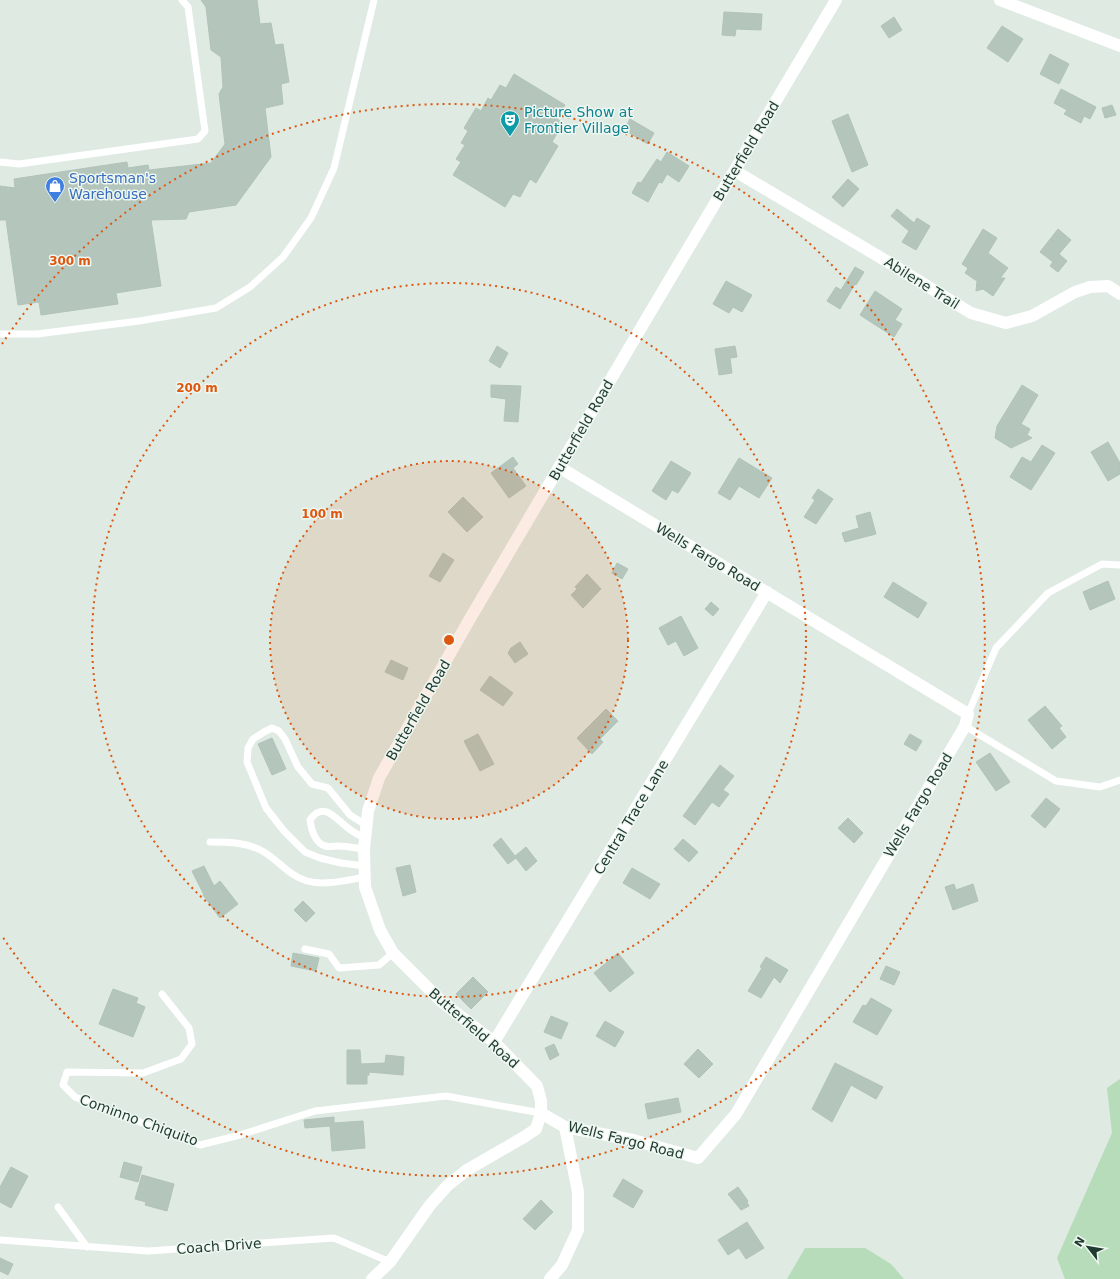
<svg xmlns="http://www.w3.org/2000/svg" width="1120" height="1279" viewBox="0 0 1120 1279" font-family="'DejaVu Sans',sans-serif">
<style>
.green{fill:#b6dcb9}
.building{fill:#b4c5bb;stroke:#b1c3b8}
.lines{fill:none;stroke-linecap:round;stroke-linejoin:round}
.lane{stroke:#fff;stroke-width:7}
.street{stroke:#fff;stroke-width:12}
.ring{fill:none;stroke:#de570e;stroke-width:2;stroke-dasharray:2 4}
.labels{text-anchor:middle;stroke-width:3;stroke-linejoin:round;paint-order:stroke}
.culture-label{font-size:14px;fill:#0d838f;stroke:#eef7f1;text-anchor:start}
.street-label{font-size:14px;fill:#1f3a2e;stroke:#eef7f1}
.shop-label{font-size:14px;fill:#366cbe;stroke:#eef7f1;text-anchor:start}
.centre{fill:#de570e;stroke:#eef7f1;stroke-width:2}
.ring-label{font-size:12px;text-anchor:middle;font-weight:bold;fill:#de570e;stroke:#eef7f1;stroke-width:3;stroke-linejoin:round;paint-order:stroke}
</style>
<rect width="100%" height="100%" fill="#deeae2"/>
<path class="green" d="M 1120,1079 L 1120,1279 L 1065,1279 L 1057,1258 L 1112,1133 L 1107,1088 Z
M 805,1248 L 865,1248 L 891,1264 L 904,1279 L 787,1279 Z"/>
<path class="building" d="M 201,0 L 257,0 L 260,24 L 271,23 L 275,45 L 283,44 L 289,82 L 281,84 L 283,104 L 265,108 L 271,157 L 236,205 L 189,212 L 186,219 L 151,220 L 161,286 L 116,293 L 118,304 L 41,315 L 39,302 L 18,305 L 6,220 L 0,220 L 0,186 L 15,188 L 14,179 L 127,162 L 128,168 L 148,165 L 149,170 L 211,163 L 225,144 L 219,94 L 223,87 L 221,57 L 211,50 L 206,7 Z
M 724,12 L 762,14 L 761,30 L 736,29 L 735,36 L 722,35 Z
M 894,17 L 902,30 L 889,38 L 881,26 Z
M 1002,26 L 1023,39 L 1008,62 L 987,48 Z
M 1050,54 L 1069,64 L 1059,84 L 1040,74 Z
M 514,74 L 565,105 L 557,119 L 563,123 L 552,142 L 558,146 L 536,183 L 530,179 L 520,197 L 513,194 L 505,207 L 453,175 L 461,162 L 456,159 L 465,145 L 461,143 L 468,131 L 464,128 L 476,108 L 481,111 L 488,98 L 491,100 L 500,85 L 506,88 Z
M 1061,89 L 1096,107 L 1090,119 L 1084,116 L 1081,123 L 1064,114 L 1067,110 L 1054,103 Z
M 1112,105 L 1116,115 L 1105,118 L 1102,108 Z
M 848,114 L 868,165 L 852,172 L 832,121 Z
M 630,119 L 654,133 L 648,144 L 624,130 Z
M 667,152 L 689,166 L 679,182 L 667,174 L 662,183 L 659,182 L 648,202 L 632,193 L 638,182 L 641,183 L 657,159 L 661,162 Z
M 848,179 L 859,189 L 843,207 L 832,197 Z
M 897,209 L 914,223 L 917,218 L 930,226 L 916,250 L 902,242 L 909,231 L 891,216 Z
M 983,229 L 997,238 L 988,253 L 1008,268 L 1000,278 L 1005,278 L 993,296 L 983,289 L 976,291 L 977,281 L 965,273 L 968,268 L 962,264 Z
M 1058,229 L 1071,240 L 1059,254 L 1067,261 L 1058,272 L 1050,266 L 1053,262 L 1040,252 Z
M 855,267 L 864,272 L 856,285 L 855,284 L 840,309 L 827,301 L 836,287 L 841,290 Z
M 726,281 L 752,295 L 742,312 L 733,307 L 729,313 L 713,304 Z
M 875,291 L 902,309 L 895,320 L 902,324 L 894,337 L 860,315 Z
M 497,346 L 508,353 L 500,368 L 489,361 Z
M 735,346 L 737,357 L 730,358 L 732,373 L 719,375 L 715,349 Z
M 491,385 L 521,386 L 518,422 L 504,421 L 506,399 L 491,397 Z
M 1022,385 L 1038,395 L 1021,424 L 1030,429 L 1027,435 L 1032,438 L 1011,448 L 995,438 L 997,426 Z
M 1108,442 L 1120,463 L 1120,474 L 1108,481 L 1091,452 Z
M 1042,445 L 1055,453 L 1031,490 L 1010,477 L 1022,457 L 1031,462 Z
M 513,457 L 518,464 L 513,468 L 526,486 L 509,498 L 491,473 Z
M 739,458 L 772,478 L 759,498 L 739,486 L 730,500 L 718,493 Z
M 671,461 L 691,473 L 678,493 L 672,490 L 666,500 L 652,491 Z
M 818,489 L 833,499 L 816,524 L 804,517 L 815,500 L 812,498 Z
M 463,497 L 483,517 L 467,532 L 448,512 Z
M 870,512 L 876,534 L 845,542 L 842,533 L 859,528 L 856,516 Z
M 443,553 L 454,560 L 440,582 L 429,576 Z
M 617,563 L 628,569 L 622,579 L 612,573 Z
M 587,574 L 601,589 L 583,608 L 571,595 L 577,589 L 575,587 Z
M 1108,581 L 1115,599 L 1090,610 L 1083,592 Z
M 893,582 L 927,603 L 918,618 L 884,597 Z
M 711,602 L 719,609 L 713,616 L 705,609 Z
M 681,616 L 698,648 L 684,656 L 676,641 L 668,645 L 659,628 Z
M 520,642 L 528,654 L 515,663 L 508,653 L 511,648 Z
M 391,660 L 408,668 L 403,680 L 385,672 Z
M 490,676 L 513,693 L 503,706 L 480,690 Z
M 1045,706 L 1062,726 L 1059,728 L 1066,737 L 1052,749 L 1028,720 Z
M 606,709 L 618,721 L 600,739 L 603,742 L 592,754 L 577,738 Z
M 478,734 L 494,764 L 480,771 L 464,741 Z
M 910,734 L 922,741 L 916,751 L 904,744 Z
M 272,738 L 286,769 L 272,775 L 258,744 Z
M 990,753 L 1010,782 L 996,791 L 976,762 Z
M 720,765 L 734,776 L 723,790 L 729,794 L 719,807 L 712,802 L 695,825 L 683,816 Z
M 1046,798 L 1060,809 L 1045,828 L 1031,816 Z
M 848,818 L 863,833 L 854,843 L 838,828 Z
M 501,838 L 515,856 L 526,847 L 537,861 L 526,871 L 516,858 L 508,864 L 493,845 Z
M 683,839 L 698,852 L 689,862 L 674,849 Z
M 410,865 L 416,892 L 403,896 L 396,868 Z
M 204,866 L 214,886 L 220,881 L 238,904 L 220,918 L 203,895 L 204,895 L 192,871 Z
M 632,868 L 660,884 L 650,899 L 623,883 Z
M 954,884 L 956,890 L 973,884 L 978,901 L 953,910 L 945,887 Z
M 303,901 L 315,913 L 306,922 L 294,910 Z
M 293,953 L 319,958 L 316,971 L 291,966 Z
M 618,953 L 634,973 L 610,992 L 594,973 Z
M 766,957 L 788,970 L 780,983 L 774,977 L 761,998 L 748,991 L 762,968 L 760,967 Z
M 886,966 L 900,972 L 894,985 L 880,979 Z
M 473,977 L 488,992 L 471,1009 L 456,994 Z
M 113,989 L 138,998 L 136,1003 L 145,1007 L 133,1037 L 99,1024 Z
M 871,998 L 892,1010 L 877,1035 L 853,1022 L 863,1005 L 866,1006 Z
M 551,1016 L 568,1023 L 561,1039 L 544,1032 Z
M 605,1021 L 624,1032 L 615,1047 L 596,1036 Z
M 554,1044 L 559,1055 L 550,1060 L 545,1048 Z
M 698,1049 L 713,1064 L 699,1078 L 684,1064 Z
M 347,1050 L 360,1050 L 361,1064 L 385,1063 L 386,1055 L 404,1057 L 403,1075 L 369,1072 L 369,1075 L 367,1076 L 367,1084 L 347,1084 Z
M 835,1063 L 883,1087 L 876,1099 L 851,1085 L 832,1122 L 812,1109 Z
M 678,1098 L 681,1112 L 648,1119 L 645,1104 Z
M 334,1117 L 334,1123 L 363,1121 L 365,1148 L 332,1151 L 330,1126 L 305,1128 L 304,1120 Z
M 124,1162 L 142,1167 L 138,1182 L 120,1177 Z
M 11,1167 L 28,1176 L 11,1208 L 0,1202 L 0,1187 Z
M 142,1175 L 174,1184 L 167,1211 L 145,1205 L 146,1202 L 135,1199 Z
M 623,1179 L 643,1191 L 633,1208 L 613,1196 Z
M 738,1187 L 748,1201 L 747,1202 L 749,1206 L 741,1210 L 728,1194 Z
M 541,1200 L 553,1212 L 535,1230 L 523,1219 Z
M 747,1222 L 764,1248 L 746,1259 L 739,1248 L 728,1255 L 718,1240 Z
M 0,1258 L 13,1264 L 8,1275 L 0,1271 Z"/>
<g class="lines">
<path class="lane" d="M 0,162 L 19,164 L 198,139 L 205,131 L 188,7 L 182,0
M 0,334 L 37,334 L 139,321 L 216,308 L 250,287 L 283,257 L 311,218 L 334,168 L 374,0
M 968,714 L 996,648 L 1048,593 L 1102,564 L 1120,565
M 965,726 L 1056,781 L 1100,787 L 1120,780
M 210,842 C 229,842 247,842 264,852 C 279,861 289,876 307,881 C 325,886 347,880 365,877
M 364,849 C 355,848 347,846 338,846 C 334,846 329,847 325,846 C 315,843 311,829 310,820 C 323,800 336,819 348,828 C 353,832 359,835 364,838
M 365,866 L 341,863 L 320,858 L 305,852 L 284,831 L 266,808 L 247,762 L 248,748 L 253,739 L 264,732 L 272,728 L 279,731 L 285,739 L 298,767 L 312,784 L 328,788 L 350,815 L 366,825
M 305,949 L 329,954 L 339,968 L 379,965 L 393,953
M 162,994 L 189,1028 L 192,1044 L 181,1059 L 143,1073 L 67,1072 L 63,1085 L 75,1097 L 200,1145 L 240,1135 L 315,1111 L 446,1096 L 541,1113
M 58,1207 L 87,1247
M 1,1240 L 148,1251 L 334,1238 L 390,1262"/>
<path class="street" d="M 1000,0 L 1120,46
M 735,171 L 888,262 L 971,313 L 1006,323 L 1032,316 L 1075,292 L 1090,287 L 1108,286 L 1120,294
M 494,1042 L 767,592
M 541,1113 L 565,1127 L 633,1140 L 698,1158 L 736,1114 L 965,726 L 968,714 L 559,467
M 372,1279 L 390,1262 L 430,1205 L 448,1185 L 467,1170 L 524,1137 L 536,1129 L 541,1113 L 541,1101 L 537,1086 L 494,1042 L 442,1002 L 393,953 L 380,930 L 365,887 L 364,849 L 368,811 L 379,778 L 468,622 L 648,316 L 836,0
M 550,1279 L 562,1265 L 578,1230 L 578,1192 L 565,1127"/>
</g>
<circle cx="449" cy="640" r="179" fill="#de570e" fill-opacity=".12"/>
<g class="ring">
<circle cx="449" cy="640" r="179"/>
<circle cx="449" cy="640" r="357"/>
<path d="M2 344A536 536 0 1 1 2 936"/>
</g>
<defs>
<symbol id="theatre-pin" viewBox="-11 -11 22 30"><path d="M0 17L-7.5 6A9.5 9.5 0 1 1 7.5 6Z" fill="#0f9aa8" stroke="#eef7f1"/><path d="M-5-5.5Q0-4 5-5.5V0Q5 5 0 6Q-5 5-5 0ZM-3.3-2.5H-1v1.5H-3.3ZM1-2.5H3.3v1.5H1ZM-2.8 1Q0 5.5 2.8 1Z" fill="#fff"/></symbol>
<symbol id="shop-pin" viewBox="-11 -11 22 30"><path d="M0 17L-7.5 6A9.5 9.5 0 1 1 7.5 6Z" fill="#3f7fe0" stroke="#eef7f1"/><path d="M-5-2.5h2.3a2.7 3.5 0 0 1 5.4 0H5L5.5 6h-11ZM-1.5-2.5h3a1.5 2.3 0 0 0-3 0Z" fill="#fff"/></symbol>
</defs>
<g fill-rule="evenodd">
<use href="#theatre-pin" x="499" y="109" width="22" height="30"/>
<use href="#shop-pin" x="44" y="175" width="22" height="30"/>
</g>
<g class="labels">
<g class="culture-label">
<text x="524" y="117">Picture Show at<tspan x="524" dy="16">Frontier Village</tspan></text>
</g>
<g class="street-label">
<text transform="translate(746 151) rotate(-59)" y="5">Butterfield Road</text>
<text transform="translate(922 283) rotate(32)" y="5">Abilene Trail</text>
<text transform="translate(581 430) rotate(-60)" y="5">Butterfield Road</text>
<text transform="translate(708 557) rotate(31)" y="5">Wells Fargo Road</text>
<text transform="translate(418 710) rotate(-60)" y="5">Butterfield Road</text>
<text transform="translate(918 805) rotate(-59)" y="5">Wells Fargo Road</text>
<text transform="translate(631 817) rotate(-59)" y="5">Central Trace Lane</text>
<text transform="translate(474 1028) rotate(41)" y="5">Butterfield Road</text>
<text transform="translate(139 1120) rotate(20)" y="5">Cominno Chiquito</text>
<text transform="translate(626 1140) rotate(14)" y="5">Wells Fargo Road</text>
<text transform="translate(219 1246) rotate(-4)" y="5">Coach Drive</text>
</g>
<g class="shop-label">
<text x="69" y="183">Sportsman's<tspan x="69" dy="16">Warehouse</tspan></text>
</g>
</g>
<circle cx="449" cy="640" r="6" class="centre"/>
<g class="ring-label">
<text x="70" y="265">300 m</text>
<text x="197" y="392">200 m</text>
<text x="322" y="518">100 m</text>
</g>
<g transform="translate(1088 1247) rotate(301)" stroke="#eef7f1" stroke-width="3" paint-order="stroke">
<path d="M0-3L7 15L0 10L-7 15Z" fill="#1f3a2e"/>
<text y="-6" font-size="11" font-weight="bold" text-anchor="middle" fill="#1f3a2e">N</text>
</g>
</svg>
